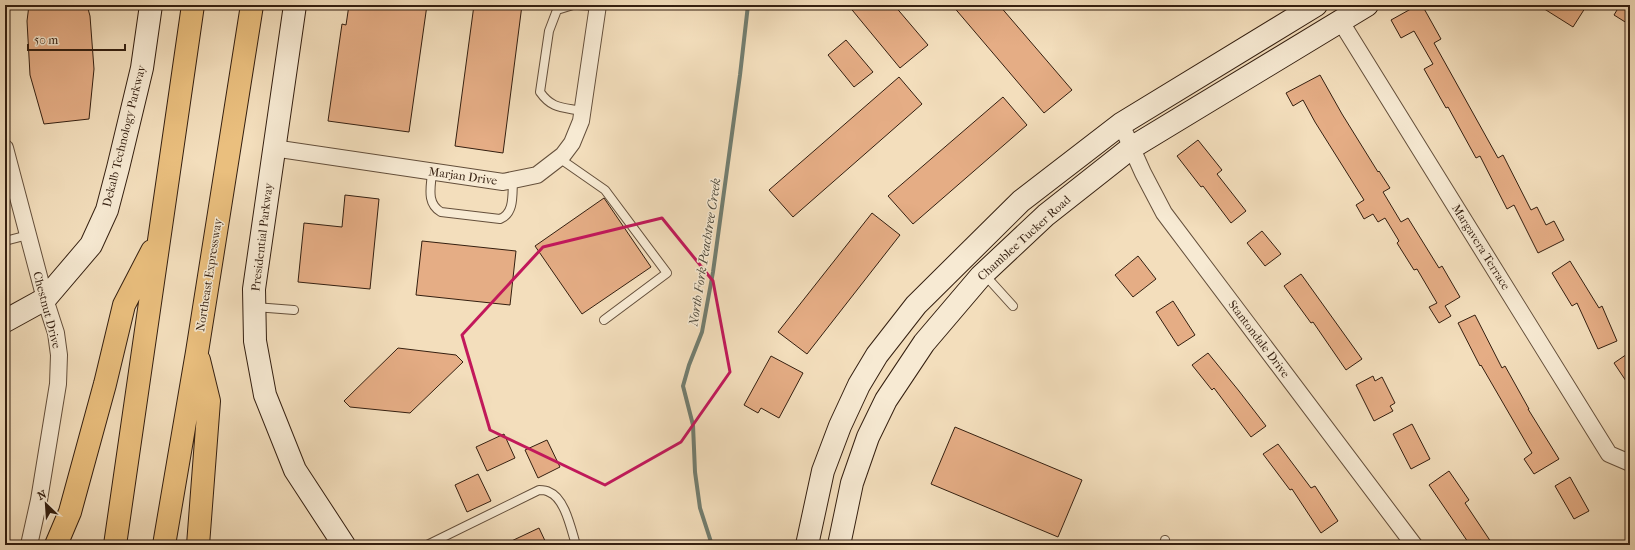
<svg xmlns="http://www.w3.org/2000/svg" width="1635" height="550" viewBox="0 0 1635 550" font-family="'IM FELL French Canon',serif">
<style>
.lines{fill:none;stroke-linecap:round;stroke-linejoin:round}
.stream{stroke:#727d6f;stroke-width:4}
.building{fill:#e5ad85;stroke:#341f10}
.lane-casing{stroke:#644f3b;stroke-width:10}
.street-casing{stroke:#644f3b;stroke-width:18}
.secondary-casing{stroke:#341f10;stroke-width:24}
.highway-casing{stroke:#341f10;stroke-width:24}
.lane{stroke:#f7ead3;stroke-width:8}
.street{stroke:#f7ead3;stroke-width:16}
.secondary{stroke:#f7ead3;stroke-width:22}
.highway{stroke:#eabf7e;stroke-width:22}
.marked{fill:none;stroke:#c2185b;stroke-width:3;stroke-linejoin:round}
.labels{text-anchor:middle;stroke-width:3;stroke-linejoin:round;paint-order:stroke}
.street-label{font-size:12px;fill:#341f10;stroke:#f7ead3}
.water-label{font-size:13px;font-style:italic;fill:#534e40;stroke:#f7ead3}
</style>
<rect width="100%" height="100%" fill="#f3debc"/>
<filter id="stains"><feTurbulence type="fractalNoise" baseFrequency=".005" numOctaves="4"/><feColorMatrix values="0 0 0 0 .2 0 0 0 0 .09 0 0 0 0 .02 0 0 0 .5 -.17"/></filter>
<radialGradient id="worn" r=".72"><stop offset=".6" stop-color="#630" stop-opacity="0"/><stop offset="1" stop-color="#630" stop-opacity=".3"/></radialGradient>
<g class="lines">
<path class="stream" d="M 712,545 L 700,508 L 695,472 L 693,425 L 683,386 L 689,365 L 702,332 L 713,272 L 740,75 L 748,5"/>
</g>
<path class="building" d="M 29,5 L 87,5 L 90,16 L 94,69 L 89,119 L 44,124 L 30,75 L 27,21 Z
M 349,5 L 427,5 L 409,132 L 328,121 L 342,24 L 346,25 Z
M 474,5 L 522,5 L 503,153 L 455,146 Z
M 848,5 L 894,5 L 928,45 L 900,68 Z
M 952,5 L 999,5 L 1072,90 L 1044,113 Z
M 1418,5 L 1422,5 L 1441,39 L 1434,43 L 1498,158 L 1503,155 L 1531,210 L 1537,207 L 1546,225 L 1554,221 L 1564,240 L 1538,253 L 1514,205 L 1507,209 L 1480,156 L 1476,158 L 1448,107 L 1446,108 L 1424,69 L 1433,64 L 1414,31 L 1401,38 L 1391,20 Z
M 1538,5 L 1587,5 L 1573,27 Z
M 1620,5 L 1630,5 L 1630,25 L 1614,15 Z
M 846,40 L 873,72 L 854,87 L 828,55 Z
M 1320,75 L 1342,114 L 1378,172 L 1379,171 L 1390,188 L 1383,192 L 1401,222 L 1408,218 L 1439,268 L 1442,266 L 1460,297 L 1445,306 L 1451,316 L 1439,323 L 1429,307 L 1437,303 L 1417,269 L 1414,270 L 1397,243 L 1399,241 L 1385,218 L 1378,222 L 1373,214 L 1364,219 L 1356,205 L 1364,200 L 1315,122 L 1303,100 L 1293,106 L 1286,93 Z
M 899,77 L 922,104 L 793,217 L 769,190 Z
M 1003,97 L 1027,125 L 913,224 L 888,196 Z
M 1198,140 L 1222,170 L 1217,174 L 1246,211 L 1231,223 L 1203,186 L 1201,187 L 1177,156 Z
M 345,195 L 379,199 L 370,289 L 298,282 L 304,223 L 342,227 Z
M 604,198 L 651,267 L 582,314 L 535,246 Z
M 872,213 L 900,235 L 807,354 L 778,332 Z
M 1262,231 L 1281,254 L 1265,266 L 1247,243 Z
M 422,241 L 516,251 L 510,305 L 416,295 Z
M 1138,256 L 1156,279 L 1133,297 L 1115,275 Z
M 1570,261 L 1599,308 L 1602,306 L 1617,341 L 1598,349 L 1577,303 L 1572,306 L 1552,273 Z
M 1301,274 L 1362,359 L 1346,370 L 1313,322 L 1311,323 L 1284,286 Z
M 1173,301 L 1195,335 L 1178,346 L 1156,312 Z
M 1475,315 L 1502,368 L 1505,366 L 1529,409 L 1528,409 L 1559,459 L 1534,474 L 1524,459 L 1532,453 L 1481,365 L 1480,366 L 1458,323 Z
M 398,348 L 456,355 L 463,362 L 410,413 L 350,407 L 344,401 Z
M 1630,352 L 1630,387 L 1614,363 Z
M 1208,353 L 1239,391 L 1266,426 L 1251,437 L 1214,388 L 1212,390 L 1192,365 Z
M 771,356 L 803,373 L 779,418 L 761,408 L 758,413 L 744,405 Z
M 1373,376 L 1375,381 L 1382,377 L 1395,403 L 1390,406 L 1393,411 L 1374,421 L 1356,385 Z
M 1412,424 L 1430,459 L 1411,469 L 1393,434 Z
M 955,427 L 1082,480 L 1058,537 L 931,484 Z
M 504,434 L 515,458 L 487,471 L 476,447 Z
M 547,440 L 560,467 L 538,478 L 525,450 Z
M 1278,444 L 1311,488 L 1315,486 L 1338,521 L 1321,533 L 1292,489 L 1290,490 L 1263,454 Z
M 1449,471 L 1469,500 L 1465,503 L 1493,545 L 1470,545 L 1429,485 Z
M 478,474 L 491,501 L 467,512 L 455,485 Z
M 1570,477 L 1589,511 L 1574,519 L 1555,486 Z
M 539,528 L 547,545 L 503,545 Z"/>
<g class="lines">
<defs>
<path id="lane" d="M 573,5 L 557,10 L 549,31 L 540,92 C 552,109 562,107 582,111
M 578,5 L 598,6
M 559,158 L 605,190 L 667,273 L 604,320
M 432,172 C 431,187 426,203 441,212 L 500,219 C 515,213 512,194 513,180
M 5,241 L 28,235
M 984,274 L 1013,306
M 255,307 L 294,310
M 427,545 L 539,490 C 542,490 546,490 549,492 C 565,498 571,529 576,545
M 1164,545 L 1165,540"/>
<path id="street" d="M 1341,22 L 1609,454 L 1630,463
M 1121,124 L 1143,173 L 1164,213 L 1414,545
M 5,148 L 45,299 L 56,333 L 59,355 L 58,384 L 39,500 L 29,545
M 273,148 L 503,182 L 537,175 L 563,155 L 572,143 L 581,121 L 598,5"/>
<path id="secondary" d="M 295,5 L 254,289 L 255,341 L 265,395 L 295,470 L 344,545
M 5,321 L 45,299 L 91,245 L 107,210 L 118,168 L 142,68 L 151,5
M 807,545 L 823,471 L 840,426 L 859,385 L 877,355 L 916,305 L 1021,201 L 1121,124 L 1316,5
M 839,545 L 852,483 L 868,437 L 886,400 L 924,343 L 981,276 L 1046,215 L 1131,148 L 1367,5"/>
<path id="highway" d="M 56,545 L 70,512 L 105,384 L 124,305 L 152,251
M 115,545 L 193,5
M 164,545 L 197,352 L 252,5
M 198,545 L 209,401 L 199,360"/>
</defs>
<use href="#lane" class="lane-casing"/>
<use href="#street" class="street-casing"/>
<use href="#secondary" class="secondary-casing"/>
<use href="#highway" class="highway-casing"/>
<use href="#lane" class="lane"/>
<use href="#street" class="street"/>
<use href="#secondary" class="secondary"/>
<use href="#highway" class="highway"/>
</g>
<path class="marked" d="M 662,218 L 713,281 L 730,372 L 681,442 L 605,485 L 490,430 L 462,335 L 543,247 Z"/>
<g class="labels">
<g class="street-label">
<text transform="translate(124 136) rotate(-76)" y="4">Dekalb Technology Parkway</text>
<text transform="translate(463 176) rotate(8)" y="4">Marjan Drive</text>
<text transform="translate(262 237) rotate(-83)" y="4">Presidential Parkway</text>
<text transform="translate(1024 238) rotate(-42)" y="4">Chamblee Tucker Road</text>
<text transform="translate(1481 247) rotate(58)" y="4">Margavera Terrace</text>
<text transform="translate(209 275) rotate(-81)" y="4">Northeast Expressway</text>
<text transform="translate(47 310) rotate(75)" y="4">Chestnut Drive</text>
<text transform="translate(1259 339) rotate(53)" y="4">Stantondale Drive</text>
</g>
<g class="water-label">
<text transform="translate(704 252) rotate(-81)" y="5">North Fork Peachtree Creek</text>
</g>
</g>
<rect width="1635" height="550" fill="none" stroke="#f3debc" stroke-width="20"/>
<rect x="6" y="6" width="1623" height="538" fill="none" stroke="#341f10" stroke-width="2"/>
<rect x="10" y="10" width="1615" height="530" fill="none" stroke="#341f10"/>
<g transform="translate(46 504) rotate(335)" stroke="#f7ead3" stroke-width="3" paint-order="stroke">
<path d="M0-3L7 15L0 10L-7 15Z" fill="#341f10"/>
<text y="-6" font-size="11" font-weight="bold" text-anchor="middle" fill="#341f10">N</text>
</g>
<path d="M28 44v6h97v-6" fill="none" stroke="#341f10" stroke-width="2"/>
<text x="34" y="44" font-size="12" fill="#341f10" stroke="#f7ead3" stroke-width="3" paint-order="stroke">50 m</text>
<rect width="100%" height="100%" filter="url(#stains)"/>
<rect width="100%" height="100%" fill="url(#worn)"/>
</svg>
